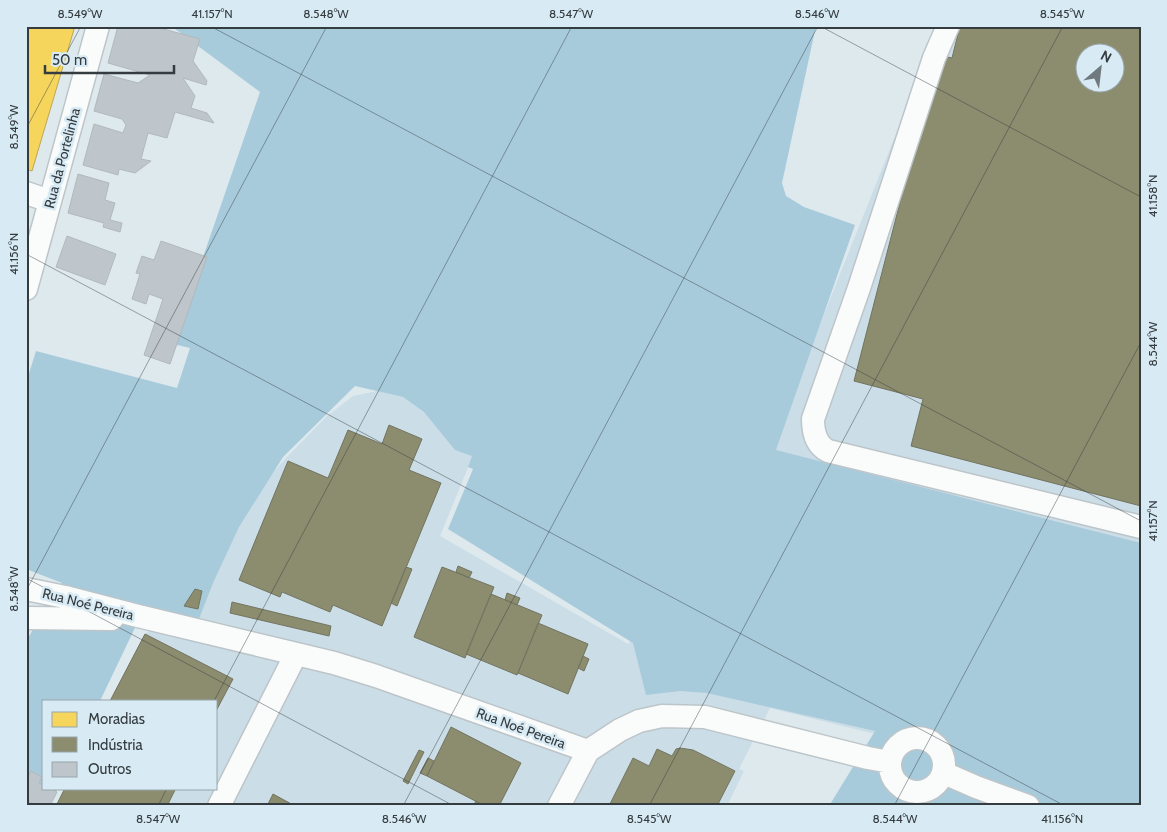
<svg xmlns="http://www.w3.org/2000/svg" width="1167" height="832" viewBox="0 0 1167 832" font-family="Cabin,sans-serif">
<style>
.built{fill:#cbdde7;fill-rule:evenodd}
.forest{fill:#a8cbdc}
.homes{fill:#f6d55c;stroke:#bca754}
.industry{fill:#8c8c6e;stroke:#727460;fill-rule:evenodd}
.building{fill:#bec6cb;stroke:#b0b9bd}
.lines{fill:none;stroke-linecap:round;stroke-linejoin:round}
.minor-casing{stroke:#bdc5c9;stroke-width:25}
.minor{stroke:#fafcfc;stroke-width:22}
.ticks{fill:none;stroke:#353c40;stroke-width:1;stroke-opacity:0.45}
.labels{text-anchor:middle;stroke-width:5;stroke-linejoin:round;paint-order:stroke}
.street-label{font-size:14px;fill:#353c40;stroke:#d8ebf4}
.neatline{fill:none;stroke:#353c40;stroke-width:2}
.ticks-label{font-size:12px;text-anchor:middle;fill:#353c40}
</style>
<rect width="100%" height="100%" fill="#dee9ee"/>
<path class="built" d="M 939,26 L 1141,26 L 1141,746 L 1125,806 L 1085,806 L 879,735 L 770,708 L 739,769 L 744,771 L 727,806 L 56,806 L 65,788 L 216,788 L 216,701 L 110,701 L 145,634 L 184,606 L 257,491 L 285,459 L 326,417 L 353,396 L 377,391 L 403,397 L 476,448 L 440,536 L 628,644 L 769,452 ZM 1084,52 L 1114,52 L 1114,82 L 1084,82 Z"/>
<path class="forest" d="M 171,26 L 816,26 L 782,183 L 786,196 L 804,207 L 855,225 L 776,450 L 1141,543 L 1141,806 L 829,806 L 875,731 L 707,693 L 680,691 L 646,695 L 633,643 L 448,529 L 473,469 L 468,467 L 472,456 L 455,450 L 424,412 L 403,397 L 355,386 L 283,457 L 239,527 L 213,583 L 197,624 L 144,609 L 100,701 L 44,701 L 44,788 L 59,788 L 42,806 L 26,806 L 26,641 L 62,583 L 26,569 L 26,383 L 36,351 L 177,388 L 190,348 L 173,344 L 260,92 Z"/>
<path class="homes" d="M 26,26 L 75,26 L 32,171 L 26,169 Z"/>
<path class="industry" d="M 960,26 L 1141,26 L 1141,506 L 911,446 L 923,399 L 854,381 L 938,55 L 952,58 ZM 1084,52 L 1114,52 L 1114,82 L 1084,82 Z
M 389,425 L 422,439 L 409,470 L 441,483 L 382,626 L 333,605 L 330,612 L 282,592 L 280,597 L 239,580 L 288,461 L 328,478 L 348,430 L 382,444 Z
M 458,566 L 472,572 L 469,578 L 456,572 Z
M 406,567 L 412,569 L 397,606 L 391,603 Z
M 442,567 L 494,587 L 465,658 L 414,637 Z
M 195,589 L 202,591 L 198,609 L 184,606 Z
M 507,593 L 520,598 L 517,605 L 505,600 Z
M 491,594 L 542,615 L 517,675 L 466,654 Z
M 232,602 L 331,626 L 329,636 L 230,613 Z
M 538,623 L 588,644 L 568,694 L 518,673 Z
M 145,634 L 233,679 L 216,711 L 216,701 L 110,701 Z
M 583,656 L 589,659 L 584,671 L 578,668 Z
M 451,727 L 521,763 L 499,806 L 485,806 L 427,776 Z
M 680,748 L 693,750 L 735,771 L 717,806 L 609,806 L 633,758 L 649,766 L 657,749 L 672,756 L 676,749 Z
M 419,750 L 424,752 L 408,784 L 403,781 Z
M 428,758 L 434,761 L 427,776 L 420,773 Z
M 65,788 L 176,788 L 167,806 L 56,806 Z
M 273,794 L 295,806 L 267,806 Z
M 476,801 L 485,806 L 473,806 Z"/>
<path class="building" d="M 118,26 L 163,26 L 160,28 L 200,39 L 193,61 L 207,81 L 206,85 L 183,78 L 195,96 L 191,108 L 207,113 L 214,123 L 175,112 L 167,138 L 148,133 L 141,159 L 151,161 L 135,173 L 119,169 L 118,175 L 83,165 L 94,124 L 123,133 L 126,125 L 122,119 L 94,111 L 104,74 L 138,83 L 150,75 L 108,63 Z
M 78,174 L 109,183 L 105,200 L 115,203 L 110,220 L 122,223 L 120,232 L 103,227 L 104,223 L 68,213 Z
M 67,236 L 116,254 L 105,285 L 56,267 Z
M 161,241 L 207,257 L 170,364 L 144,355 L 163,299 L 149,294 L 146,304 L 132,299 L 140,274 L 136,273 L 142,256 L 154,260 Z
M 31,771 L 42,777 L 39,783 L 44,785 L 44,788 L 50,788 L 57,792 L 50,806 L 38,806 L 26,800 L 26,780 Z"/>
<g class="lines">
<defs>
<path id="minor" d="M 948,26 L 934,58 L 859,288 L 813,419 C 813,432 816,445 828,451 L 1141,527
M 26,193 L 50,201
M 26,289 L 98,26
M 26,589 L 65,597 L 138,616 L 334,663 L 376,676 L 588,751
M 26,618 L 112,619
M890 765a27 27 0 1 1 54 0a27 27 0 1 1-54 0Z
M 944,773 L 976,787 L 1028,806
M 219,806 L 296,654
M 559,806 L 588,751 L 620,730 L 639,721 L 662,716 L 705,717 L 868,758 L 890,762"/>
</defs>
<use href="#minor" class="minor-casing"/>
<use href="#minor" class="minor"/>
</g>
<path class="ticks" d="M 210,26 L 1141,521M 820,26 L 1141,197M 26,129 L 81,26M 26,254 L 1065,806M 26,578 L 454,806M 26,591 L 327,26M 214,701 L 572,26M 158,806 L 167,788M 403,806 L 818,26M 649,806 L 1063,26M 894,806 L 1141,342M 1140,806 L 1141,804"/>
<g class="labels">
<g class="street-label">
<text transform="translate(62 158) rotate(-75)" y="5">Rua da Portelinha</text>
<text transform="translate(88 604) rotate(14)" y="5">Rua Noé Pereira</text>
<text transform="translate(521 728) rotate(20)" y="5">Rua Noé Pereira</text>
</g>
</g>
<rect width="1167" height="832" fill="none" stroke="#d8ebf4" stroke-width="55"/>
<rect x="42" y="700" width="175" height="90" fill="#d8ebf4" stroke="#97a5ac"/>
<rect x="52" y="712" width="25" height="15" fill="#f6d55c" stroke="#97a5ac"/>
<text x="88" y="724" font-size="15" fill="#353c40">Moradias</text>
<rect x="52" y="737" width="25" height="15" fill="#8c8c6e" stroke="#97a5ac"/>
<text x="88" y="750" font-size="15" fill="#353c40">Indústria</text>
<rect x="52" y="762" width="25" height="15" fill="#bec6cb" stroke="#97a5ac"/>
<text x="88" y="774" font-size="15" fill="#353c40">Outros</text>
<g transform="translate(1100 68) rotate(28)"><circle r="24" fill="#d8ebf4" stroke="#97a5ac"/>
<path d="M0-4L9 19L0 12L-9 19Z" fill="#70797d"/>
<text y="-8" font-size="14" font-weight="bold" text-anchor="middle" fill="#353c40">N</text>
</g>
<path d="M45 65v8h129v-8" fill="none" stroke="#353c40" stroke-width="2.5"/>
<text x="52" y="65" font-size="15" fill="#353c40" stroke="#d8ebf4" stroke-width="4" paint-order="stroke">50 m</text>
<rect x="28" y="28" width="1112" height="776" class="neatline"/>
<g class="ticks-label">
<text x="80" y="18">8.549°W</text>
<text x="212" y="18">41.157°N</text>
<text x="326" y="18">8.548°W</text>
<text x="571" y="18">8.547°W</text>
<text x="817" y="18">8.546°W</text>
<text x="1062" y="18">8.545°W</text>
<text transform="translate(14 127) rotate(-90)" y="4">8.549°W</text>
<text transform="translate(1153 196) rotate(-90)" y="4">41.158°N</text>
<text transform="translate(14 254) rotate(-90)" y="4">41.156°N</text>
<text transform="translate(1153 344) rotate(-90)" y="4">8.544°W</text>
<text transform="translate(1153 521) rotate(-90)" y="4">41.157°N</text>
<text transform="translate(14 589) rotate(-90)" y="4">8.548°W</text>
<text x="158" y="823">8.547°W</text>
<text x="404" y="823">8.546°W</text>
<text x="649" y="823">8.545°W</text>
<text x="895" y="823">8.544°W</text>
<text x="1062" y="823">41.156°N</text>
</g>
</svg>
